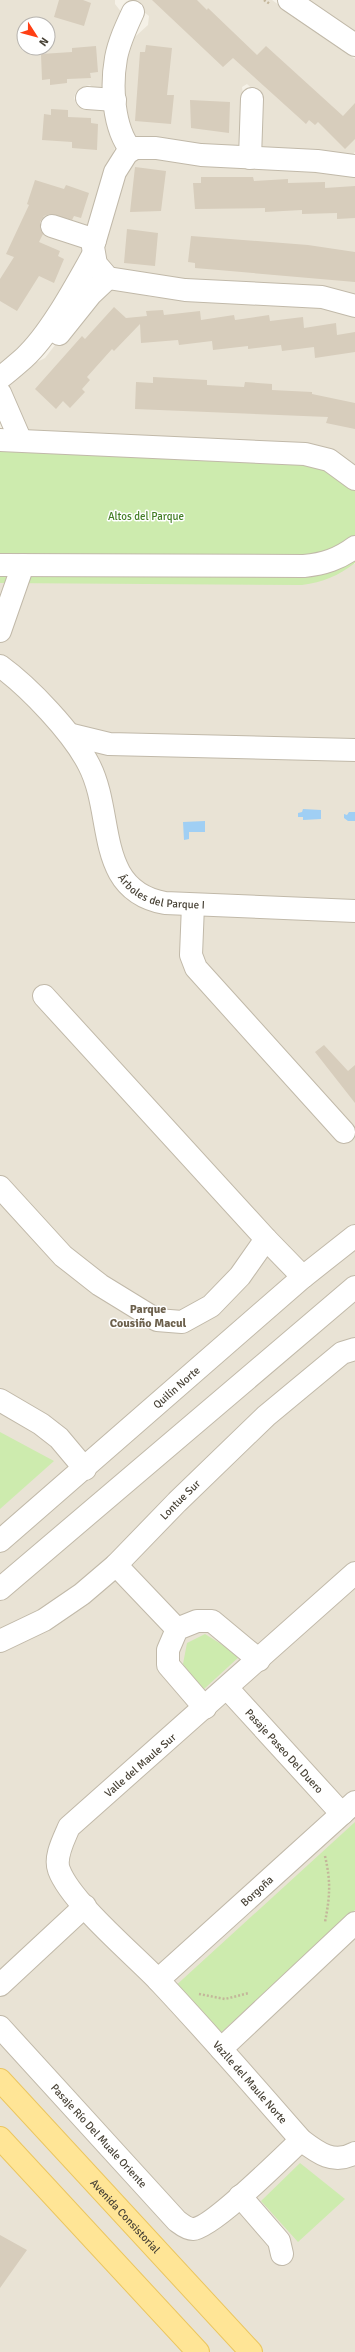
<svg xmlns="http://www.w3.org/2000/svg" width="355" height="2352" viewBox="0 0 355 2352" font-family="Signika,sans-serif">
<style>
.residential{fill:#e9e3d5;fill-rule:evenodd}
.green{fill:#cdebae}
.water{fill:#a0cff4}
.building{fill:#d7cdbc}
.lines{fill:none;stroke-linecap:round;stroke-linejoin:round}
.minor-casing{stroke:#c1b9a9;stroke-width:24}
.major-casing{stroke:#ebc65f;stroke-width:24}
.path{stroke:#c3b69a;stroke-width:2.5;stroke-dasharray:2 2;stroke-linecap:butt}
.minor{stroke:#fff;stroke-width:22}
.major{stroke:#ffe596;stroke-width:22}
.labels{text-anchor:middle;stroke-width:3;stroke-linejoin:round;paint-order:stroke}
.park-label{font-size:11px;fill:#437e25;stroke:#fff}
.street-label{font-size:11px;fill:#484236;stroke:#fff}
.neighbourhood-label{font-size:12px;font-weight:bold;fill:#6c604c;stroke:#fff}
</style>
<rect width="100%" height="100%" fill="#f5f1e7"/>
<path class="residential" d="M 0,0 L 115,0 L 115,4 L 122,13 L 108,90 L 97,92 L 90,85 L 86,86 L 76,92 L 74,98 L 76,104 L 82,109 L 88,110 L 100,105 L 110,114 L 115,147 L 85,246 L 73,277 L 25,343 L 0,369 ZM 24,24 L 48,24 L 48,48 L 24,48 Z
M 128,0 L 272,0 L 355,59 L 355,152 L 348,160 L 261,151 L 258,94 L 247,84 L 242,87 L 244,102 L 239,149 L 130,137 L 122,97 L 127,44 L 148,25 L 149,16 Z
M 305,0 L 355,0 L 355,37 Z
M 130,156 L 355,174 L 355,302 L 112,274 L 100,261 Z
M 121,289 L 152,297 L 181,300 L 307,306 L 355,316 L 355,471 L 29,435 L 6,396 L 8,382 L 21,370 L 45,358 L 91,299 L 101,292 Z
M 355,564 L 355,2352 L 0,2352 L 0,583 Z"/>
<path class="green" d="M 0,446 L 303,451 L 355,473 L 355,563 C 338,576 323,582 302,585 L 0,583 Z
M 0,1432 L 54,1461 L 0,1509 Z
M 205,1634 L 240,1656 L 203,1690 L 183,1664 L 187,1643 Z
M 355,1822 L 355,1910 L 217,2036 L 172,1989 Z
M 300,2163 L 345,2199 L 298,2242 L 261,2201 Z"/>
<path class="water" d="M 303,809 L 321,810 L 321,819 L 303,820 L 303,817 L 298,817 L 298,813 L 302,812 Z
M 349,812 L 355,812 L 355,821 L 348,821 L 344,818 L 344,814 L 347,815 Z
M 205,821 L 205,832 L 189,832 L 189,839 L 184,840 L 183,822 Z"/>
<path class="building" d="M 59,0 L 83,0 L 91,3 L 84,26 L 54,17 Z
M 152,0 L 197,0 L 207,10 L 208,8 L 257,55 L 266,46 L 343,116 L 355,103 L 355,139 L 345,149 L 318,122 L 315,125 L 309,120 L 306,124 L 233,58 L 223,67 Z
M 146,45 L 172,48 L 167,95 L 174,95 L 171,124 L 135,121 L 140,52 L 145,52 Z
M 96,46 L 98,72 L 90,73 L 91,78 L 67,79 L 67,83 L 50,85 L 50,79 L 42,80 L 41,54 L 72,52 L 72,48 Z
M 190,100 L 230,102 L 229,133 L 191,128 Z
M 51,109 L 68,110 L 68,117 L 91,118 L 91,123 L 98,124 L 97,150 L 72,148 L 72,142 L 42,140 L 44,114 L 51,115 Z
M 135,167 L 166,171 L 161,211 L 130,212 Z
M 201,177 L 253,177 L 254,181 L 288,179 L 288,183 L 325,182 L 325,188 L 355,186 L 355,218 L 337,219 L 337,213 L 302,214 L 302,210 L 265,212 L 265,208 L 195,209 L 193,183 L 201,183 Z
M 35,180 L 64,189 L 66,185 L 89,193 L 81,218 L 74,216 L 72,220 L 50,214 L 44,216 L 40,222 L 40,228 L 43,234 L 39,242 L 60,251 L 58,256 L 64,259 L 54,283 L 39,276 L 17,311 L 0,301 L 0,279 L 14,257 L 6,254 L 29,205 L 27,204 Z
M 127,229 L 158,233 L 155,266 L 124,263 Z
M 191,236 L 308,245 L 355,252 L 355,282 L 195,268 L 195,263 L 188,262 Z
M 114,307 L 126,318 L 147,316 L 146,311 L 163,310 L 164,315 L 200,311 L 201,320 L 234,315 L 235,320 L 269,315 L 270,321 L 303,317 L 304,328 L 336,323 L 337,335 L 355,332 L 355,352 L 315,358 L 314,347 L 282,351 L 281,345 L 248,349 L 248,346 L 213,350 L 212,341 L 179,345 L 178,340 L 141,343 L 140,324 L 114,351 L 112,349 L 87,377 L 90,380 L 82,389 L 85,392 L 70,408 L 63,401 L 56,409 L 35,389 L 82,336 L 85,339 Z
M 153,377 L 207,380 L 207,385 L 244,387 L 245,382 L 272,384 L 272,390 L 312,392 L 312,394 L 355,403 L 355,429 L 326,423 L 328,417 L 135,409 L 136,382 L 153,383 Z
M 324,1045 L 348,1071 L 355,1065 L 355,1103 L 315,1052 Z
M 0,2235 L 27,2250 L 0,2288 Z"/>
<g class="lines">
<defs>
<g id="minor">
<path d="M 289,0 L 355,45"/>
<path d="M 87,98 L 115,100"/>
<path d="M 131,150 C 113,128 111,86 116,58 C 119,42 126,27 133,12"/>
<path d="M 250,158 L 252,99"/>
<path d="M 355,166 L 317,161 L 201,155 L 156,148 L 135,148 L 127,153 L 115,172 L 93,247 L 96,264 L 108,278 L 185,290 L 322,297 L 355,306"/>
<path d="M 52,226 L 95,240"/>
<path d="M 59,334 L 91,294 L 108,278"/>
<path d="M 0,378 C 8,372 16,365 24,358 C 50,334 75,287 93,255"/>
<path d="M 0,393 L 20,439"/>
<path d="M 0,440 L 305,454 L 329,460 L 355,479"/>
<path d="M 0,565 L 304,566 C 324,564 339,559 355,547"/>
<path d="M 0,631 L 23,565"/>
<path id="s1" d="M 0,666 C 29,687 73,733 89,765 C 115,815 94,890 165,903 L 355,911"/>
<path d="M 72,735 L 109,744 L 355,750"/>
<path d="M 193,905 L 191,955 L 196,968 L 344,1132"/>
<path d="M 0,1187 L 63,1256 L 100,1285 L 157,1320 L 182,1322 L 211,1306 L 240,1276 L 266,1239 L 44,996"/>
<path d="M 266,1239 L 303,1277"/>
<path d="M 0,1400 L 41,1424 L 59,1438 L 85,1469"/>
<path id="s2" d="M 0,1541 L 303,1277 L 355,1236"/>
<path d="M 116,1565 L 177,1629"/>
<path id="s3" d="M 355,1573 L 69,1827 C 64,1839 54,1857 59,1870 C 71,1902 132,1953 158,1980 C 207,2032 254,2086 301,2140 C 318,2153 334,2165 355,2153"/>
<path d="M 0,1589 L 355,1287"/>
<path id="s4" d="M 0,1641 L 44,1620 L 82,1594 L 116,1565 L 177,1502 L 266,1416 L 342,1353 L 355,1349"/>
<path id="s5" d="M 227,1688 L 342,1814"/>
<path d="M 205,1708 L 168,1665 L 168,1650 L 177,1629 L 197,1621 L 212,1621 L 259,1660"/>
<path id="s6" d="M 158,1980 L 355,1802"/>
<path d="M 0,1985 L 85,1906"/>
<path id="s7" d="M 0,2027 L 177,2221 C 181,2224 187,2229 193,2229 C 212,2228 284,2156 301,2140"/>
<path d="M 221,2049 L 355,1923"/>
<path d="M 240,2196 L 279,2241 L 282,2254"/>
</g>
<g id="major">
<path id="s8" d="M 0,2080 L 251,2352"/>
<path d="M 0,2138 L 198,2352"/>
</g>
</defs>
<use href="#minor" class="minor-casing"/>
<use href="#major" class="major-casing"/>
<path class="path" d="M 264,0 L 270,4
M 325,1856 C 331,1882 330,1896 325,1922
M 199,1994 L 225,1999 L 249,1993"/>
<use href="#minor" class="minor"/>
<use href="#major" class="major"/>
</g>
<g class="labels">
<g class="park-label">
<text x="146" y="520">Altos del Parque</text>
</g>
<g class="street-label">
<text dy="4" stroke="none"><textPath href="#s1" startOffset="296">Árboles del Parque I</textPath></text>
<text dy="4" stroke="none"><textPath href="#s2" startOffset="234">Quilín Norte</textPath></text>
<text dy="4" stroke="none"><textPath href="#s4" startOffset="231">Lontue Sur</textPath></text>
<text dy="4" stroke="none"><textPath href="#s5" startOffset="85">Pasaje Paseo Del Duero</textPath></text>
<text transform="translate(140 1765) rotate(-41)" y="4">Valle del Maule Sur</text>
<text dy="4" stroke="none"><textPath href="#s6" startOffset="133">Borgoña</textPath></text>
<text dy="4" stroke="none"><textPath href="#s3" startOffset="714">Vazlle del Maule Norte</textPath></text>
<text dy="4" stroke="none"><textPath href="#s7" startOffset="147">Pasaje Río Del Muale Oriente</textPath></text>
<text dy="4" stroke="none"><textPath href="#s8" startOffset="185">Avenida Consistorial</textPath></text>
</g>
<g class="neighbourhood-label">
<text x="148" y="1313">Parque<tspan x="148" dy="14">Cousiño Macul</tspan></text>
</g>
</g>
<g transform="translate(36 36) rotate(126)"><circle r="19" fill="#ffffff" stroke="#b6b3af"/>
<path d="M0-3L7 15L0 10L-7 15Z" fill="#ff3f14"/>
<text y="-6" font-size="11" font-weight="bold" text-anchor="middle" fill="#484236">N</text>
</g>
</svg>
